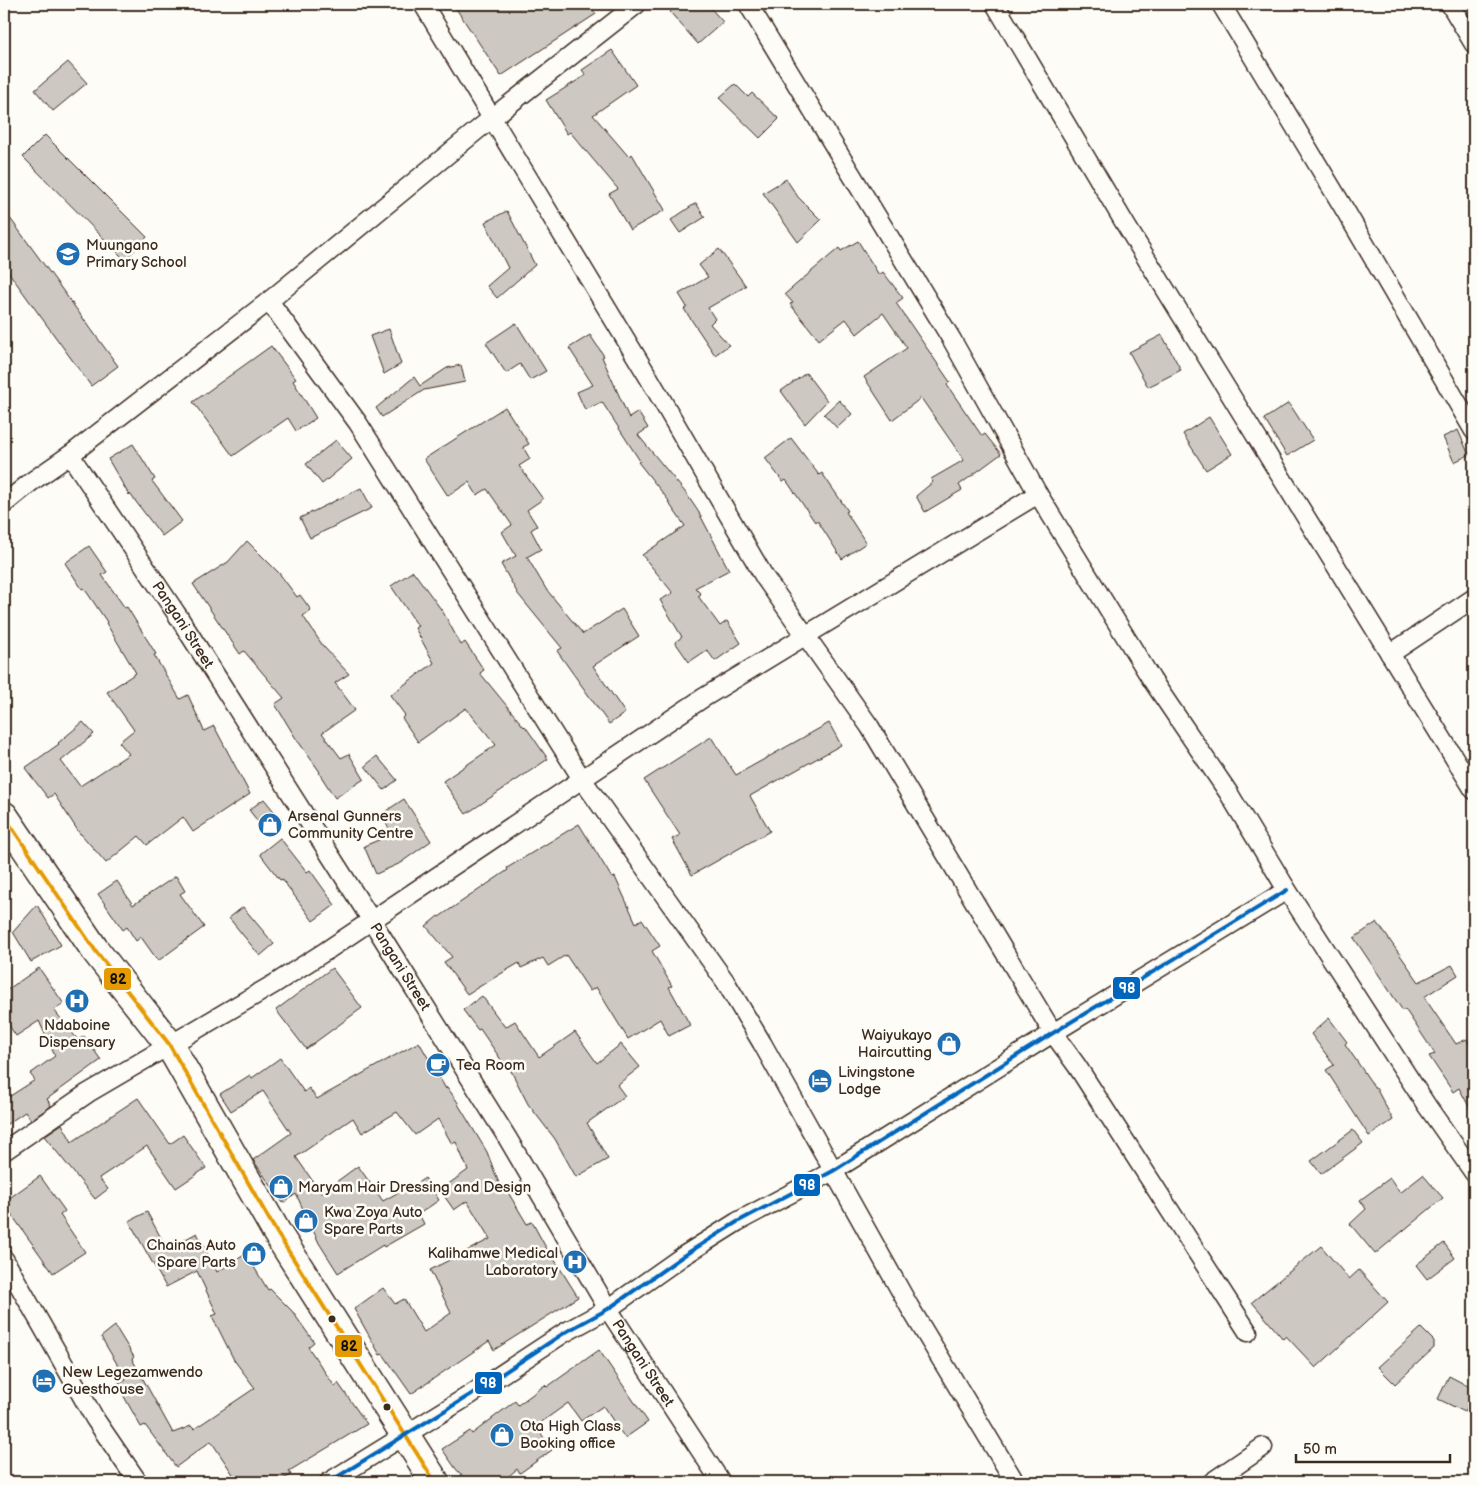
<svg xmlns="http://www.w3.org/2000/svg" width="1478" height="1486" viewBox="0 0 1478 1486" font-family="'Balsamiq Sans',sans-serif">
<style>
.building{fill:#cdc8c2;stroke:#3b2a1e}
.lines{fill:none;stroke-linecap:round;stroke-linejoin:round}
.minor-casing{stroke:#3b2a1e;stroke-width:21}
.primary-casing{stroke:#3b2a1e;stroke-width:31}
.minor{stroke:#fdfcf7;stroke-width:18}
.primary{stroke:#fdfcf7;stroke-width:28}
.bus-1-casing{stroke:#fdfcf7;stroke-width:8}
.bus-2-casing{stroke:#fdfcf7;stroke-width:8}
.bus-1{stroke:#e49a03;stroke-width:4}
.bus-2{stroke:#0065bd;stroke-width:4}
.bus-dot{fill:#3b2a1e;stroke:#fdfcf7;stroke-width:2}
.labels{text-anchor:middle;stroke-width:5;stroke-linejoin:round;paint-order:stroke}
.poi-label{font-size:15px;fill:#3b2a1e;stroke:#fdfcf7;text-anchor:start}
.street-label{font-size:15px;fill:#3b2a1e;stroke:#fdfcf7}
.line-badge{stroke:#fdfcf7;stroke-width:2}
.badge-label{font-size:14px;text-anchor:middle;font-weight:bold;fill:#fff}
.pale-badge-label{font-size:14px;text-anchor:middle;font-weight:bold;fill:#111}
</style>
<rect width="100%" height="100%" fill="#fdfcf7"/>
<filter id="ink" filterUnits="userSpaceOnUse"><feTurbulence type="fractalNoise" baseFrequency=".02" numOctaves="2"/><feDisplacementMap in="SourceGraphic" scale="10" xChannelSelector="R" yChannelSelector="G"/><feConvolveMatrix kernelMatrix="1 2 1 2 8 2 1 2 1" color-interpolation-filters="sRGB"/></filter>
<g filter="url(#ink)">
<path class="building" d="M 453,4 L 589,4 L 596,14 L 501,76 Z
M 679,4 L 707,4 L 723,22 L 698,44 L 670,12 Z
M 612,50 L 636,85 L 593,115 L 629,157 L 632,154 L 665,210 L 630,230 L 609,194 L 618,189 L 570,132 L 567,134 L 546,100 L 586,75 L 582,70 Z
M 68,62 L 87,83 L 53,111 L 35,90 Z
M 735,84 L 748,97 L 752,93 L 779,119 L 760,138 L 719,98 Z
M 45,135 L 147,237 L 125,260 L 23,157 Z
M 786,179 L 798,197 L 821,220 L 798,242 L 763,193 Z
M 696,203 L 705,217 L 680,233 L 671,220 Z
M 4,210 L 118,366 L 91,386 L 4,266 Z
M 507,211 L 535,265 L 497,298 L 487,286 L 508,268 L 485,222 Z
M 858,241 L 879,275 L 883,272 L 903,298 L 896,303 L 950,382 L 947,385 L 982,436 L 985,434 L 1001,454 L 959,485 L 962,490 L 925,512 L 916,496 L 933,482 L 931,479 L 964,460 L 921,398 L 892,420 L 864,377 L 907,348 L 883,313 L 857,334 L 846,319 L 819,340 L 790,304 L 793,303 L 785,294 L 839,248 L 841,251 Z
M 719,249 L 746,286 L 708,308 L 715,319 L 710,324 L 729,345 L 715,355 L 684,309 L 687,307 L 679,294 L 708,277 L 699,265 Z
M 516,323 L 546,371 L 530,380 L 520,364 L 506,373 L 486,343 Z
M 389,329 L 401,364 L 384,374 L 370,336 Z
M 590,335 L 604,356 L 602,357 L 629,418 L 638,412 L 648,428 L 638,435 L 685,492 L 698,511 L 729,570 L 695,588 L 701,594 L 698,596 L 720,626 L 727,621 L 741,643 L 715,661 L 707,650 L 689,662 L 675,642 L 682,637 L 660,600 L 673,593 L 642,555 L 685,526 L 668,502 L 669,501 L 638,462 L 640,461 L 602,402 L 585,410 L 577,392 L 593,385 L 569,348 Z
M 1162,335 L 1181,370 L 1148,387 L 1129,352 Z
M 271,346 L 296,379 L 293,381 L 316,418 L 296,431 L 288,418 L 233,456 L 193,402 Z
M 461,365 L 465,382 L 424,390 L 382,417 L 376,408 L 414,377 L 420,386 L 447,368 Z
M 806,373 L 827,401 L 805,424 L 781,391 Z
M 839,400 L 852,414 L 837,428 L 824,414 Z
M 1289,403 L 1313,440 L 1287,456 L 1264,419 Z
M 505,407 L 529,444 L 523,447 L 530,459 L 519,466 L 543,499 L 527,510 L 537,526 L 531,530 L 541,549 L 527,557 L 546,589 L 583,634 L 622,609 L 639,636 L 593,666 L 625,713 L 609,724 L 557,651 L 562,648 L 518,594 L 501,564 L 516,556 L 502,532 L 512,525 L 487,489 L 477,495 L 469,482 L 448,496 L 424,459 Z
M 1209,417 L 1232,454 L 1206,470 L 1183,434 Z
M 1458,430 L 1469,455 L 1454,462 L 1443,437 Z
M 791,438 L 819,475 L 822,473 L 848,511 L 846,512 L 866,543 L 842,559 L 817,520 L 815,522 L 786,480 L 783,482 L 765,458 Z
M 336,440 L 352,459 L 322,484 L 306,464 Z
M 133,444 L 155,479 L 152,481 L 182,521 L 162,536 L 130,494 L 129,495 L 108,459 Z
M 361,488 L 372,508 L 310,538 L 300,518 Z
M 247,541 L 279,573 L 297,597 L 300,595 L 311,610 L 303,616 L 323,646 L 349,674 L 335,683 L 355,710 L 322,733 L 341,758 L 349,754 L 364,779 L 335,798 L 319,773 L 320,772 L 295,737 L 275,704 L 284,698 L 244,651 L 240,654 L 193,584 L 228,562 Z
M 89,546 L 107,572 L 102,575 L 125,608 L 127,607 L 156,654 L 154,655 L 180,699 L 188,695 L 204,731 L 214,726 L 250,794 L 193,832 L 183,817 L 147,845 L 139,836 L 106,863 L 81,834 L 80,834 L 54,794 L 48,798 L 25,768 L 59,744 L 58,743 L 83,722 L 94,734 L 61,761 L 80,786 L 129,754 L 119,742 L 134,730 L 107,692 L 136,673 L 106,623 L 107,622 L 84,588 L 82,589 L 65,563 Z
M 413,571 L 443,612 L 461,645 L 465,642 L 484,670 L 480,673 L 524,727 L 525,726 L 548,759 L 466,814 L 443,781 L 496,745 L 466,708 L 418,742 L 402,718 L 405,715 L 390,695 L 434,663 L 415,628 L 418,626 L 391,586 Z
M 829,723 L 841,745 L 750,796 L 770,831 L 692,875 L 672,839 L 680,835 L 644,780 L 711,737 L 736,775 Z
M 377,756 L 397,780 L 384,790 L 365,766 Z
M 264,799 L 282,821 L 267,833 L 249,810 Z
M 404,799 L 431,841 L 403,861 L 403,862 L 376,874 L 364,846 L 393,834 L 380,815 Z
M 579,824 L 612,878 L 615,877 L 636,923 L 642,919 L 660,946 L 652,951 L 672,986 L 669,987 L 690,1025 L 669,1036 L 660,1019 L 628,1039 L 596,987 L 590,991 L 566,955 L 548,966 L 543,958 L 521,968 L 519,963 L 467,994 L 444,962 L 452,957 L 426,926 L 438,916 L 439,917 L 508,870 L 507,868 Z
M 280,838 L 307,872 L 310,870 L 335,905 L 313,921 L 282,879 L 280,880 L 260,854 Z
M 176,876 L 185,891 L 180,894 L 204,927 L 158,961 L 141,937 L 136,941 L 127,927 L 123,930 L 98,894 L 117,881 L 133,905 Z
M 37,905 L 61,945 L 31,962 L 13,932 Z
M 243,907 L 274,944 L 260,956 L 229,918 Z
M 1377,922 L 1419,982 L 1452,965 L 1458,975 L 1424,997 L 1456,1044 L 1467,1039 L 1474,1054 L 1474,1116 L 1459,1088 L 1453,1092 L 1429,1056 L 1435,1054 L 1405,1009 L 1403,1011 L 1354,938 Z
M 39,968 L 64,1004 L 54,1010 L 78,1040 L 84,1036 L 101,1060 L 47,1099 L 51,1106 L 31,1120 L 25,1112 L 4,1126 L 4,1100 L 35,1080 L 30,1074 L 55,1056 L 39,1021 L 16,1036 L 4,1018 L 4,992 Z
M 332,968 L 362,1008 L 306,1049 L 276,1010 Z
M 482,996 L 505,1027 L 515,1021 L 539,1057 L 575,1032 L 597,1063 L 621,1044 L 640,1067 L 617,1085 L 625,1096 L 587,1123 L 608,1159 L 576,1177 L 555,1139 L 528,1104 L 510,1069 L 508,1070 L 480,1029 L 478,1030 L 463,1010 Z
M 1329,1018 L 1347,1042 L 1345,1044 L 1375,1088 L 1376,1088 L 1393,1120 L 1369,1136 L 1326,1070 L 1334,1065 L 1311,1034 Z
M 419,1042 L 446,1089 L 447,1087 L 459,1104 L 458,1104 L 487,1152 L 500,1186 L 503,1184 L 527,1224 L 532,1222 L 550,1255 L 551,1254 L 578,1297 L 494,1350 L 489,1341 L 411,1394 L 383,1354 L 380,1355 L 354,1309 L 383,1288 L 395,1304 L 404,1299 L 424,1332 L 451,1313 L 430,1270 L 490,1239 L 467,1201 L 454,1210 L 440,1190 L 468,1170 L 456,1142 L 452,1144 L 438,1119 L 415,1135 L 397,1112 L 362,1133 L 353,1118 L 296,1157 L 321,1193 L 358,1166 L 383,1201 L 404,1189 L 405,1191 L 425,1178 L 439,1200 L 419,1214 L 424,1224 L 384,1247 L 383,1245 L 338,1273 L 319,1243 L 296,1194 L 283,1203 L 253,1160 L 291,1133 L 263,1091 L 231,1111 L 220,1094 L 250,1075 L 252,1078 L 280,1058 L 304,1092 L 309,1088 L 317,1099 Z
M 138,1098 L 170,1144 L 183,1135 L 206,1168 L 176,1188 L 147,1146 L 99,1178 L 108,1189 L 95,1199 L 44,1136 L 62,1124 L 72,1142 Z
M 1353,1130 L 1363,1143 L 1321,1174 L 1311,1161 Z
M 1423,1175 L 1443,1198 L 1375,1254 L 1350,1224 L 1366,1209 L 1360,1200 L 1390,1178 L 1400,1193 Z
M 40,1176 L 65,1211 L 60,1215 L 85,1252 L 53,1273 L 4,1204 L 4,1202 Z
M 147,1212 L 167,1249 L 197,1233 L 217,1272 L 246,1254 L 268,1290 L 270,1289 L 292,1311 L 314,1342 L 308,1347 L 335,1387 L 338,1383 L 367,1424 L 289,1471 L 291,1475 L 277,1482 L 238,1482 L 211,1441 L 176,1467 L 145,1425 L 141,1427 L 117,1384 L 126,1379 L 101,1337 L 115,1326 L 134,1357 L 132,1359 L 173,1433 L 191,1426 L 194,1429 L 255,1388 L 234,1360 L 212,1316 L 217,1314 L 197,1271 L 166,1287 L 129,1221 Z
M 1444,1243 L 1455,1258 L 1427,1279 L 1416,1265 Z
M 1321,1246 L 1349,1279 L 1359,1270 L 1388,1302 L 1316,1368 L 1286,1336 L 1283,1339 L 1252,1302 Z
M 1421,1328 L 1434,1341 L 1434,1348 L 1395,1384 L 1378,1367 Z
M 599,1350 L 648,1422 L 625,1438 L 603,1406 L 581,1421 L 568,1403 L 536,1426 L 552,1450 L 520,1473 L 517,1469 L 502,1482 L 468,1482 L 456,1469 L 442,1449 L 470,1431 L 472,1434 L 515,1401 L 518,1405 L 545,1385 L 547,1387 Z
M 1449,1376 L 1474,1389 L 1474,1393 L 1465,1412 L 1438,1399 Z"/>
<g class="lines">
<defs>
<g id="minor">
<path d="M 423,4 L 649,378 L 765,578 L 870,727 L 1053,1033 L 1077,1066 L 1248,1332"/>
<path d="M 748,4 L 952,340 L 1038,494 L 1152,680 L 1228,792 L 1287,890 L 1427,1106 L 1474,1173"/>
<path d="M 995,4 L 1127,227 L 1474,790"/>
<path d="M 1221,4 L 1345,210 L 1474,431"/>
<path d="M 1450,4 L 1474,44"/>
<path d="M 269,301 L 358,423 L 582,779 L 725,981 L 762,1043 L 909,1306 L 1015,1482"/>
<path id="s1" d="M 70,455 L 176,613 L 372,921 L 508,1139 L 608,1309 L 721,1482"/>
<path d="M 4,504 L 31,482 L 70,455 L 269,301 L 492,118 L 637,4"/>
<path d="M 1390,654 L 1474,598"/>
<path d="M 4,1151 L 88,1093 L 274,984 L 326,951 L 703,698 L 1038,494"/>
<path d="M 4,1259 L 95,1419 L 138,1482"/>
<path d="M 329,1482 L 470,1395 L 564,1333 L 608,1309 L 683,1256 L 737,1222 L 833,1171 L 1053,1033 L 1287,890"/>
<path d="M 1212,1482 L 1263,1447"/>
</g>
<path id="primary" d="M 4,816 L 95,950 L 169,1044 L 277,1233 L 435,1482"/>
</defs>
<use href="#minor" class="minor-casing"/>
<use href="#primary" class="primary-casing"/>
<use href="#minor" class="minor"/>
<use href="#primary" class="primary"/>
<defs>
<path id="bus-1" d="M 4,816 L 95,950 L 169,1044 L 277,1233 L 435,1482"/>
<path id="bus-2" d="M 329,1482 L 470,1395 L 564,1333 L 608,1309 L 683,1256 L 737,1222 L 833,1171 L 1053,1033 L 1287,890"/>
</defs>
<use href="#bus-1" class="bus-1-casing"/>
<use href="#bus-2" class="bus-2-casing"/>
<use href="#bus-1" class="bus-1"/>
<use href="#bus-2" class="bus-2"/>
</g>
</g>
<defs>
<symbol id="school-disc" viewBox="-11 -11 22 22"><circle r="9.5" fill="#1f6fb2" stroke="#fdfcf7"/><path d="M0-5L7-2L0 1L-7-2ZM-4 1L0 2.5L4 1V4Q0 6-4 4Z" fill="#fff"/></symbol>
<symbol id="shop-disc" viewBox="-11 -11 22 22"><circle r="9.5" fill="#1f6fb2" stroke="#fdfcf7"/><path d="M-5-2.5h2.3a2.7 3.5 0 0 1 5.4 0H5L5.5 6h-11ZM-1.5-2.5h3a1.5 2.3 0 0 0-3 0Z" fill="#fff"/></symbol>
<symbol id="hospital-disc" viewBox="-11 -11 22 22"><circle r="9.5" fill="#1f6fb2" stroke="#fdfcf7"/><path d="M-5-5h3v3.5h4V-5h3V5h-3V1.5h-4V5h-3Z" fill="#fff"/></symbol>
<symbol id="cafe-disc" viewBox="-11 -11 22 22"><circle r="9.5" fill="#1f6fb2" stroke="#fdfcf7"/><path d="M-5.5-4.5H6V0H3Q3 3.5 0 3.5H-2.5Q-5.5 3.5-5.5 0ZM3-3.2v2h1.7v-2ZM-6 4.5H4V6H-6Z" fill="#fff"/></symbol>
<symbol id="hotel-disc" viewBox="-11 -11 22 22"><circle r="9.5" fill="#1f6fb2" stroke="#fdfcf7"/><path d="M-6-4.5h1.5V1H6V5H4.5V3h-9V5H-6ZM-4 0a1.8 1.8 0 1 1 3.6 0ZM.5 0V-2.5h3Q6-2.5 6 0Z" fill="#fff"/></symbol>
</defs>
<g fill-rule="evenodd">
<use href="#school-disc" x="54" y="240" width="28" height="28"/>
<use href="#shop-disc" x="256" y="811" width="28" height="28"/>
<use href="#hospital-disc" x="63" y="987" width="28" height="28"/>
<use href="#shop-disc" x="935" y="1030" width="28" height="28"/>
<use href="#cafe-disc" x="424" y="1051" width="28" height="28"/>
<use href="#hotel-disc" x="806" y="1067" width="28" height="28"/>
<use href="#shop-disc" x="267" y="1173" width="28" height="28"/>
<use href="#shop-disc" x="292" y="1207" width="28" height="28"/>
<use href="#shop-disc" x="240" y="1240" width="28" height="28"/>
<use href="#hospital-disc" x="561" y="1248" width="28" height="28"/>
<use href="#hotel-disc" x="30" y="1367" width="28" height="28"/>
<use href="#shop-disc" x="488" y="1421" width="28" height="28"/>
</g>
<g class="bus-dot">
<circle cx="332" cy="1319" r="4.5"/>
<circle cx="387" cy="1407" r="4.5"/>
</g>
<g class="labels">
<g class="poi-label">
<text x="86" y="250">Muungano<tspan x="86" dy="17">Primary School</tspan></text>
<text x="288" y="821">Arsenal Gunners<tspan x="288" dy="17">Community Centre</tspan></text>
<text x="77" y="1030" text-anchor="middle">Ndaboine<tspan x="77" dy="17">Dispensary</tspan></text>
<text x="932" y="1040" text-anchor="end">Waiyukayo<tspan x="932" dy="17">Haircutting</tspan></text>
<text x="456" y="1070">Tea Room</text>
<text x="838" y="1077">Livingstone<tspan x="838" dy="17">Lodge</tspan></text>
<text x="298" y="1192">Maryam Hair Dressing and Design</text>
<text x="324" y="1217">Kwa Zoya Auto<tspan x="324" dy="17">Spare Parts</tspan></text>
<text x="236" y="1250" text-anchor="end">Chainas Auto<tspan x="236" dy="17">Spare Parts</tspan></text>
<text x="558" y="1258" text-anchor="end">Kalihamwe Medical<tspan x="558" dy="17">Laboratory</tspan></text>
<text x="62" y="1377">New Legezamwendo<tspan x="62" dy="17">Guesthouse</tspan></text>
<text x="520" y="1431">Ota High Class<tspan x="520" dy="17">Booking office</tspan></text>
</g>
<g class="street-label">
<text dy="5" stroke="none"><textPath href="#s1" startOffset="204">Pangani Street</textPath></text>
<text dy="5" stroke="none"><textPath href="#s1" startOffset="609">Pangani Street</textPath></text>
<text dy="5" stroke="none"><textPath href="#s1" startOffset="1074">Pangani Street</textPath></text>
</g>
</g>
<g class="line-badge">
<rect x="103" y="967" width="29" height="24" rx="5" fill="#e49a03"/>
<rect x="1112" y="976" width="29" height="24" rx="5" fill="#0065bd"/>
<rect x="793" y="1173" width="28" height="24" rx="5" fill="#0065bd"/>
<rect x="334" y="1334" width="29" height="24" rx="5" fill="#e49a03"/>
<rect x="474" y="1371" width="29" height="24" rx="5" fill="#0065bd"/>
</g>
<g class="badge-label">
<text x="1127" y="993">98</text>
<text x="807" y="1190">98</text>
<text x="488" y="1388">98</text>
</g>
<g class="pale-badge-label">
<text x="118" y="984">82</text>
<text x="349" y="1351">82</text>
</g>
<rect width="1478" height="1486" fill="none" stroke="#fdfcf7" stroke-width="20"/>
<rect x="10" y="10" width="1458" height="1466" fill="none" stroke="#3b2a1e" stroke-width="2" filter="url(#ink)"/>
<path d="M1296 1454v8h154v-8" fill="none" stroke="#3b2a1e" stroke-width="2.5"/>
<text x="1303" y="1454" font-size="15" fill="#3b2a1e" stroke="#fdfcf7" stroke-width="4" paint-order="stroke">50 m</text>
</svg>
